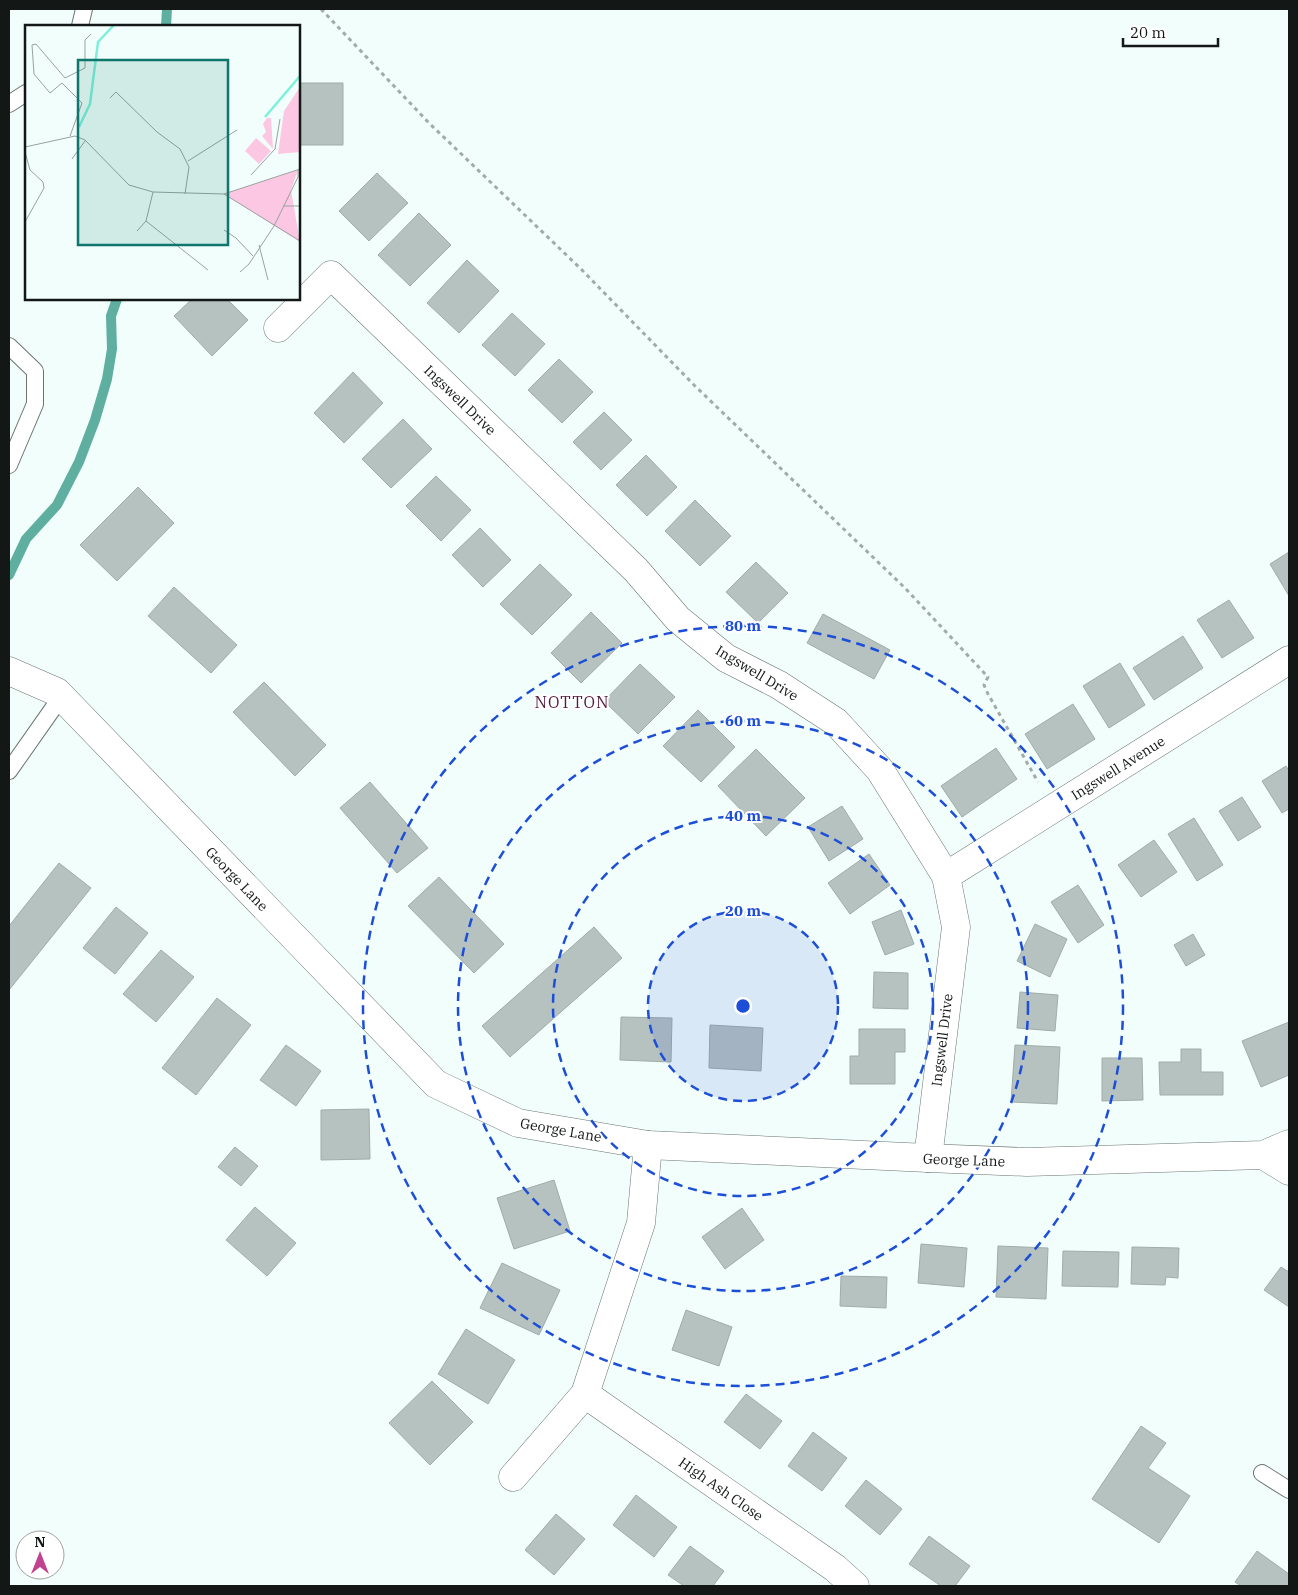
<svg xmlns="http://www.w3.org/2000/svg" width="1298" height="1595" viewBox="0 0 1298 1595" font-family="'IBM Plex Serif',serif">
<style>
.lines{fill:none;stroke-linecap:round;stroke-linejoin:round}
.stream{stroke:#5eaf9f;stroke-width:10}
.building{fill:#b6c2bf;stroke:#a0aca9}
.service-casing{stroke:#6a7572;stroke-width:18}
.minor-casing{stroke:#6a7572;stroke-width:29}
.tertiary-casing{stroke:#6a7572;stroke-width:29}
.path{stroke:#a2aba8;stroke-width:3;stroke-dasharray:4 4;stroke-linecap:butt}
.service{stroke:#fff;stroke-width:16}
.minor{stroke:#fff;stroke-width:28}
.tertiary{stroke:#fff;stroke-width:28}
.ring{fill:none;stroke:#1d4ed8;stroke-width:2.5;stroke-dasharray:9 6}
.labels{text-anchor:middle;stroke-width:4;stroke-linejoin:round;paint-order:stroke}
.street-label{font-size:14px;fill:#131716;stroke:#fff}
.quarter-label{font-size:16px;letter-spacing:1px;fill:#56193e;stroke:#fff}
.inset-river{fill:none;stroke:#7ef0da;stroke-width:2.5}
.inset-road{fill:none;stroke:#99a29f;stroke-width:1}
.view{fill:#0f766e;fill-opacity:0.15;stroke:#0f766e;stroke-width:2.5}
.inset-edge{fill:none;stroke:#131716;stroke-width:2.5}
.centre{fill:#1d4ed8;stroke:#fff;stroke-width:2.5}
.ring-label{font-size:15px;text-anchor:middle;font-weight:bold;fill:#1d4ed8;stroke:#fff;stroke-width:4;stroke-linejoin:round;paint-order:stroke}
</style>
<rect width="100%" height="100%" fill="#f2fefb"/>
<g class="lines">
<path class="stream" d="M 166,26 L 167,9
M 9,575 L 26,539 L 57,505 L 79,462 L 95,420 L 107,379 L 112,349 L 111,316 L 117,299"/>
</g>
<path class="building" d="M 299,83 L 343,83 L 343,145 L 299,145 Z
M 377,173 L 408,203 L 369,241 L 339,211 Z
M 419,213 L 451,245 L 410,286 L 378,255 Z
M 467,260 L 499,291 L 459,333 L 427,303 Z
M 192,299 L 227,299 L 248,320 L 212,356 L 174,316 Z
M 512,313 L 545,344 L 515,376 L 482,345 Z
M 559,359 L 593,392 L 562,423 L 528,390 Z
M 353,372 L 383,403 L 344,443 L 314,413 Z
M 604,412 L 632,440 L 601,470 L 573,442 Z
M 403,419 L 432,449 L 391,488 L 362,459 Z
M 646,455 L 677,487 L 647,516 L 616,485 Z
M 436,476 L 471,510 L 441,541 L 406,506 Z
M 138,487 L 174,523 L 117,581 L 80,545 Z
M 695,500 L 731,536 L 700,566 L 665,531 Z
M 480,528 L 511,560 L 483,587 L 452,555 Z
M 1289,552 L 1289,596 L 1270,564 Z
M 756,562 L 788,593 L 758,623 L 726,592 Z
M 540,564 L 572,595 L 532,635 L 500,604 Z
M 174,587 L 237,645 L 211,673 L 148,616 Z
M 1229,600 L 1254,638 L 1222,658 L 1197,620 Z
M 591,612 L 622,643 L 581,683 L 551,653 Z
M 823,614 L 890,650 L 874,679 L 807,643 Z
M 1183,636 L 1203,668 L 1154,700 L 1133,668 Z
M 1120,663 L 1145,705 L 1109,728 L 1083,686 Z
M 640,664 L 675,697 L 638,734 L 604,701 Z
M 264,682 L 326,745 L 295,776 L 233,712 Z
M 1073,704 L 1095,739 L 1047,769 L 1025,734 Z
M 698,710 L 735,747 L 701,782 L 663,746 Z
M 996,748 L 1017,779 L 962,817 L 941,786 Z
M 756,749 L 805,798 L 766,836 L 718,786 Z
M 1286,766 L 1289,771 L 1289,809 L 1282,813 L 1262,781 Z
M 370,782 L 428,848 L 397,873 L 340,808 Z
M 1242,797 L 1261,827 L 1238,841 L 1219,811 Z
M 842,806 L 863,839 L 829,861 L 808,827 Z
M 1194,818 L 1223,865 L 1197,881 L 1168,834 Z
M 1154,840 L 1177,872 L 1141,897 L 1118,865 Z
M 869,854 L 890,885 L 850,914 L 828,883 Z
M 59,863 L 91,888 L 9,990 L 9,926 Z
M 439,877 L 504,944 L 474,973 L 408,906 Z
M 1078,885 L 1104,925 L 1078,943 L 1051,902 Z
M 116,907 L 148,933 L 115,974 L 83,948 Z
M 901,910 L 914,944 L 885,955 L 872,922 Z
M 1035,924 L 1067,939 L 1050,977 L 1017,961 Z
M 594,927 L 622,958 L 510,1057 L 482,1026 Z
M 1193,934 L 1205,955 L 1186,966 L 1174,945 Z
M 161,950 L 194,977 L 156,1022 L 123,994 Z
M 874,972 L 908,973 L 908,1009 L 873,1008 Z
M 1020,992 L 1058,995 L 1055,1031 L 1017,1028 Z
M 217,998 L 251,1025 L 196,1095 L 162,1068 Z
M 621,1017 L 672,1018 L 671,1062 L 620,1060 Z
M 1289,1022 L 1289,1075 L 1261,1087 L 1242,1041 Z
M 710,1025 L 763,1028 L 761,1071 L 709,1068 Z
M 859,1029 L 905,1029 L 905,1052 L 895,1052 L 895,1084 L 850,1084 L 850,1056 L 859,1056 Z
M 286,1045 L 321,1071 L 296,1106 L 260,1080 Z
M 1015,1045 L 1060,1047 L 1057,1104 L 1011,1102 Z
M 1181,1049 L 1201,1049 L 1201,1072 L 1223,1072 L 1223,1095 L 1160,1095 L 1159,1062 L 1181,1062 Z
M 1102,1058 L 1142,1058 L 1143,1100 L 1102,1101 Z
M 369,1109 L 370,1159 L 321,1160 L 321,1110 Z
M 235,1147 L 258,1166 L 241,1186 L 218,1167 Z
M 554,1180 L 570,1231 L 514,1249 L 497,1198 Z
M 255,1207 L 296,1243 L 267,1276 L 226,1240 Z
M 742,1208 L 764,1240 L 725,1269 L 702,1237 Z
M 921,1244 L 967,1248 L 964,1287 L 918,1283 Z
M 998,1246 L 1048,1248 L 1046,1299 L 996,1297 Z
M 1132,1247 L 1179,1248 L 1178,1278 L 1166,1277 L 1165,1285 L 1131,1284 Z
M 1063,1251 L 1119,1252 L 1118,1287 L 1062,1286 Z
M 502,1263 L 560,1290 L 539,1335 L 480,1308 Z
M 1281,1267 L 1289,1272 L 1289,1307 L 1264,1290 Z
M 841,1276 L 887,1277 L 886,1308 L 840,1306 Z
M 686,1310 L 732,1327 L 719,1366 L 672,1350 Z
M 466,1329 L 515,1360 L 488,1404 L 438,1374 Z
M 432,1381 L 473,1422 L 430,1465 L 389,1423 Z
M 746,1394 L 782,1421 L 760,1449 L 724,1422 Z
M 1141,1426 L 1166,1443 L 1148,1468 L 1190,1496 L 1159,1543 L 1092,1499 Z
M 813,1432 L 847,1458 L 822,1491 L 788,1466 Z
M 866,1480 L 902,1509 L 880,1535 L 845,1506 Z
M 636,1495 L 677,1527 L 654,1557 L 613,1525 Z
M 556,1514 L 585,1539 L 554,1575 L 525,1550 Z
M 929,1536 L 970,1566 L 955,1586 L 941,1586 L 909,1564 Z
M 690,1546 L 724,1571 L 713,1586 L 684,1586 L 668,1575 Z
M 1257,1551 L 1289,1574 L 1289,1586 L 1241,1586 L 1235,1582 Z"/>
<g class="lines">
<defs>
<path id="service" d="M 80,26 L 84,9
M 9,104 L 26,93
M 9,346 L 35,371 L 35,404 L 9,465
M 9,771 L 61,697
M 1262,1473 L 1289,1490"/>
<path id="minor" d="M 278,328 L 331,275 L 636,570 L 678,619 L 726,658 L 779,685 L 836,722 L 880,770 L 946,876 L 956,927 L 928,1158
M 946,876 L 1289,660
M 1263,1155 L 1289,1171
M 585,1394 L 835,1568 L 855,1586
M 513,1477 L 585,1394 L 641,1223 L 648,1145"/>
<path id="tertiary" d="M 9,671 L 57,692 L 436,1084 L 518,1123 L 648,1145 L 928,1158 L 1027,1162 L 1263,1155 L 1289,1144"/>
</defs>
<use href="#service" class="service-casing"/>
<use href="#minor" class="minor-casing"/>
<use href="#tertiary" class="tertiary-casing"/>
<path class="path" d="M 321,9 L 429,123 L 581,269 L 694,385 L 905,588 L 988,677 L 984,685 L 988,694 L 1038,782"/>
<use href="#service" class="service"/>
<use href="#minor" class="minor"/>
<use href="#tertiary" class="tertiary"/>
</g>
<circle cx="743" cy="1006" r="95" fill="#1d4ed8" fill-opacity=".12"/>
<g class="ring">
<circle cx="743" cy="1006" r="95"/>
<circle cx="743" cy="1006" r="190"/>
<circle cx="743" cy="1006" r="285"/>
<circle cx="743" cy="1006" r="380"/>
</g>
<g class="labels">
<g class="street-label">
<text transform="translate(460 400) rotate(44)" y="5">Ingswell Drive</text>
<text transform="translate(757 673) rotate(31)" y="5">Ingswell Drive</text>
<text transform="translate(1118 768) rotate(-32)" y="5">Ingswell Avenue</text>
<text transform="translate(237 879) rotate(46)" y="5">George Lane</text>
<text transform="translate(942 1040) rotate(-83)" y="5">Ingswell Drive</text>
<text transform="translate(561 1130) rotate(10)" y="5">George Lane</text>
<text transform="translate(964 1160) rotate(2)" y="5">George Lane</text>
<text transform="translate(721 1489) rotate(35)" y="5">High Ash Close</text>
</g>
<g class="quarter-label">
<text x="572" y="708">NOTTON</text>
</g>
</g>
<g transform="translate(25 25)">
<rect width="275" height="275" fill="#f2fefb"/>
<path d="M 275,62 L 275,127 L 253,129 L 259,86 ZM 242,93 L 246,93 L 248,124 L 237,111 L 241,107 L 238,99 ZM 231,113 L 246,126 L 234,139 L 220,126 ZM 273,145 L 266,165 L 275,217 L 199,169 Z" fill="#fcc7e2"/>
<path class="inset-river" d="M 240,92 L 275,51M 54,102 L 65,79 L 73,17 L 89,0"/>
<path class="inset-road" d="M 85,73 L 91,67 L 132,107 L 155,124 L 164,142 L 160,169M 45,111 L 57,78 L 37,58 L 25,68 L 9,49 L 7,20 L 11,19 L 40,53 L 60,43 L 60,15 L 66,9M 0,122 L 50,111 L 60,115 L 104,160 L 128,167 L 199,169 L 275,144M 0,127 L 5,145 L 18,157 L 19,163 L 0,197M 47,134 L 60,116M 163,136 L 212,105M 226,150 L 250,124 L 255,94M 199,169 L 275,216M 258,181 L 275,181M 121,196 L 183,245M 199,205 L 211,213 L 228,231M 112,206 L 121,196 L 128,167M 234,220 L 243,255M 215,247 L 224,239 L 249,201 L 273,152 L 273,145"/>
<path class="view" d="M 53,35 L 203,35 L 203,220 L 53,220 Z"/>
<rect width="275" height="275" class="inset-edge"/>
</g>
<circle cx="743" cy="1006" r="8" class="centre"/>
<g class="ring-label">
<text x="743" y="631">80 m</text>
<text x="743" y="726">60 m</text>
<text x="743" y="821">40 m</text>
<text x="743" y="916">20 m</text>
</g>
<rect width="1298" height="1595" fill="none" stroke="#131716" stroke-width="20"/>
<g transform="translate(40 1555)"><circle r="24" fill="#ffffff" stroke="#a1a2a2"/>
<path d="M0-4L9 19L0 12L-9 19Z" fill="#c1428f"/>
<text y="-8" font-size="14" font-weight="bold" text-anchor="middle" fill="#131716">N</text>
</g>
<path d="M1123 38v8h95v-8" fill="none" stroke="#131716" stroke-width="2.5"/>
<text x="1130" y="38" font-size="15" fill="#131716" stroke="#ffffff" stroke-width="4" paint-order="stroke">20 m</text>
</svg>
